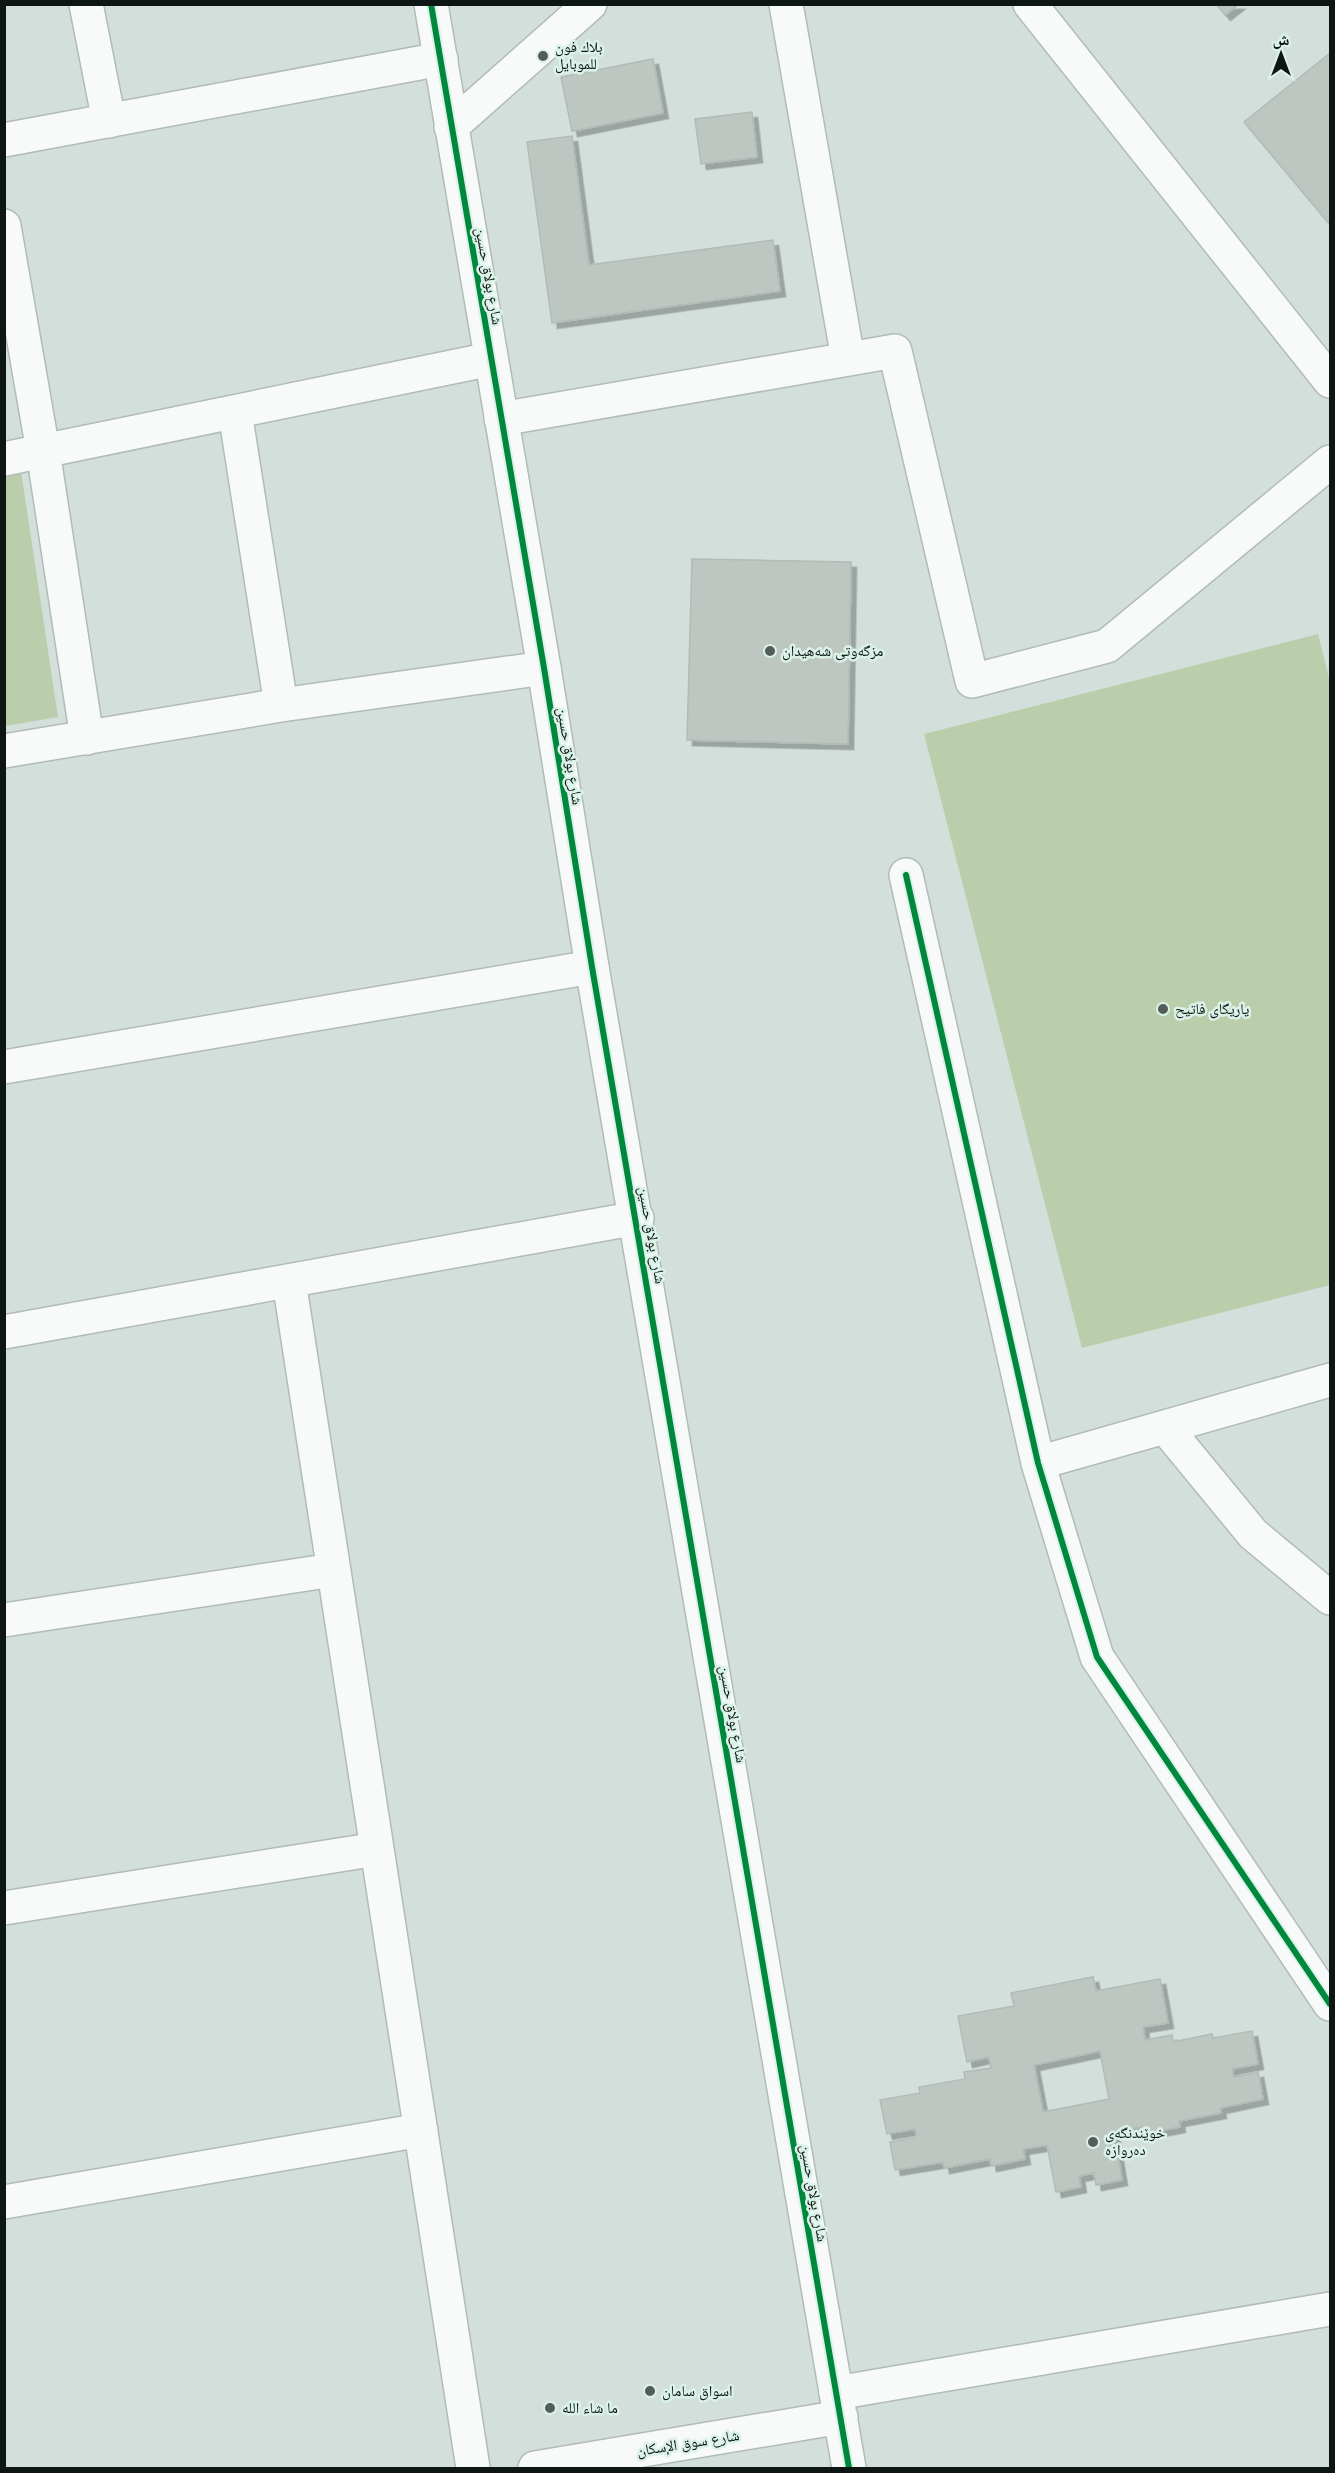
<svg xmlns="http://www.w3.org/2000/svg" width="1335" height="2473" viewBox="0 0 1335 2473" font-family="Lato,'Noto Naskh Arabic',sans-serif">
<style>
.green{fill:#bbceac}
.building{fill:#bec6c1;stroke:#b2bbb6;stroke-width:1.5;fill-rule:evenodd;filter:url(#shadow)}
.lines{fill:none;stroke-linecap:round;stroke-linejoin:round}
.street-casing{stroke:#b1bcb7;stroke-width:36}
.secondary-casing{stroke:#b1bcb7;stroke-width:36}
.street{stroke:#f8faf9;stroke-width:33}
.secondary{stroke:#f8faf9;stroke-width:33}
.cycleway-casing{stroke:#daf2e8;stroke-width:10}
.cycleway{stroke:#00873e;stroke-width:6}
.poi-dot{fill:#535c59;stroke:#daf2e8;stroke-width:2}
.labels{text-anchor:middle;stroke-width:5;stroke-linejoin:round;paint-order:stroke}
.poi-label{font-size:15px;fill:#0e1613;stroke:#daf2e8;text-anchor:start}
.street-label{font-size:15px;fill:#0e1613;stroke:#daf2e8}
</style>
<defs>
<filter id="shadow"><feDropShadow dx="5.5" dy="5.5" stdDeviation="0" flood-color="#0004"/></filter>
</defs>
<rect width="100%" height="100%" fill="#d3dfda"/>
<path class="green" d="M 21,471 L 58,717 L 5,726 L 5,474 Z
M 1318,634 L 1330,682 L 1330,1285 L 1082,1348 L 924,734 Z"/>
<path class="building" d="M 1216,4 L 1239,4 L 1225,15 Z
M 1330,53 L 1330,225 L 1244,122 Z
M 653,59 L 663,113 L 572,131 L 561,77 Z
M 752,112 L 757,157 L 701,164 L 695,119 Z
M 572,136 L 589,265 L 773,240 L 780,291 L 552,323 L 527,142 Z
M 692,559 L 851,562 L 848,744 L 687,740 Z
M 1093,1977 L 1096,1991 L 1160,1979 L 1168,2023 L 1143,2027 L 1145,2040 L 1172,2035 L 1173,2042 L 1212,2034 L 1213,2038 L 1252,2031 L 1258,2064 L 1232,2069 L 1234,2077 L 1258,2072 L 1263,2099 L 1220,2108 L 1221,2113 L 1179,2121 L 1180,2127 L 1142,2134 L 1141,2127 L 1114,2132 L 1122,2180 L 1096,2185 L 1094,2173 L 1079,2176 L 1081,2187 L 1056,2192 L 1047,2145 L 1023,2149 L 1025,2159 L 991,2166 L 990,2159 L 944,2168 L 943,2162 L 895,2170 L 890,2142 L 917,2137 L 915,2129 L 887,2134 L 880,2100 L 920,2093 L 919,2087 L 965,2079 L 964,2072 L 991,2068 L 989,2057 L 967,2062 L 958,2016 L 1014,2006 L 1011,1993 ZM 1100,2051 L 1109,2099 L 1043,2112 L 1034,2065 Z"/>
<g class="lines">
<defs>
<path id="street" d="M 86,4 L 109,121
M 786,4 L 848,359
M 1030,4 L 1330,381
M 451,127 L 590,4
M 4,140 L 441,59
M 4,226 L 43,451 L 87,738
M 235,412 L 281,705
M 501,419 L 895,351 L 972,681 L 1107,646 L 1330,462
M 4,459 L 491,359
M 4,751 L 281,705 L 544,668
M 906,875 L 1038,1463 L 1097,1657 L 1330,2004
M 4,1067 L 592,967
M 289,1281 L 473,2468
M 4,1332 L 637,1218
M 1165,1427 L 1253,1534 L 1330,1598
M 1038,1463 L 1330,1380
M 4,1620 L 333,1570
M 4,1908 L 377,1849
M 4,2202 L 421,2130
M 836,2393 L 1330,2309"/>
<path id="secondary" d="M 431,4 L 544,668 L 592,967 L 849,2468
M 535,2468 L 841,2417"/>
</defs>
<use href="#street" class="street-casing"/>
<use href="#secondary" class="secondary-casing"/>
<use href="#street" class="street"/>
<use href="#secondary" class="secondary"/>
<defs>
<path id="cycleway" d="M 431,4 L 544,668 L 592,967 L 849,2468
M 906,875 L 1038,1463 L 1097,1657 L 1330,2004"/>
</defs>
<use href="#cycleway" class="cycleway-casing"/>
<use href="#cycleway" class="cycleway"/>
</g>
<g class="poi-dot">
<circle cx="543" cy="56" r="6"/>
<circle cx="770" cy="651" r="6"/>
<circle cx="1163" cy="1009" r="6"/>
<circle cx="1093" cy="2142" r="6"/>
<circle cx="650" cy="2391" r="6"/>
<circle cx="550" cy="2408" r="6"/>
</g>
<g class="labels">
<g class="poi-label">
<text x="555" y="52">بلاك فون<tspan x="555" dy="17">للموبايل</tspan></text>
<text x="782" y="656">مزگەوتی شەهیدان</text>
<text x="1175" y="1014">یاریگای فاتیح</text>
<text x="1105" y="2138">خوێندنگەی<tspan x="1105" dy="17">دەروازە</tspan></text>
<text x="662" y="2396">اسواق سامان</text>
<text x="562" y="2413">ما شاء الله</text>
</g>
<g class="street-label">
<text transform="translate(489 276) rotate(80)" y="5">شارع بولاق حسين</text>
<text transform="translate(570 756) rotate(81)" y="5">شارع بولاق حسين</text>
<text transform="translate(652 1235) rotate(80)" y="5">شارع بولاق حسين</text>
<text transform="translate(733 1714) rotate(80)" y="5">شارع بولاق حسين</text>
<text transform="translate(814 2193) rotate(80)" y="5">شارع بولاق حسين</text>
<text transform="translate(688 2443) rotate(-9)" y="5">شارع سوق الإسكان</text>
</g>
</g>
<rect width="1335" height="2473" fill="none" stroke="#0e1613" stroke-width="12"/>
<g transform="translate(1281 54)" stroke="#daf2e8" stroke-width="4.5" paint-order="stroke">
<path d="M0-4.5L10 22L0 15L-10 22Z" fill="#0e1613"/>
<text y="-9" font-size="16" font-weight="bold" text-anchor="middle" fill="#0e1613">ش</text>
</g>
</svg>
